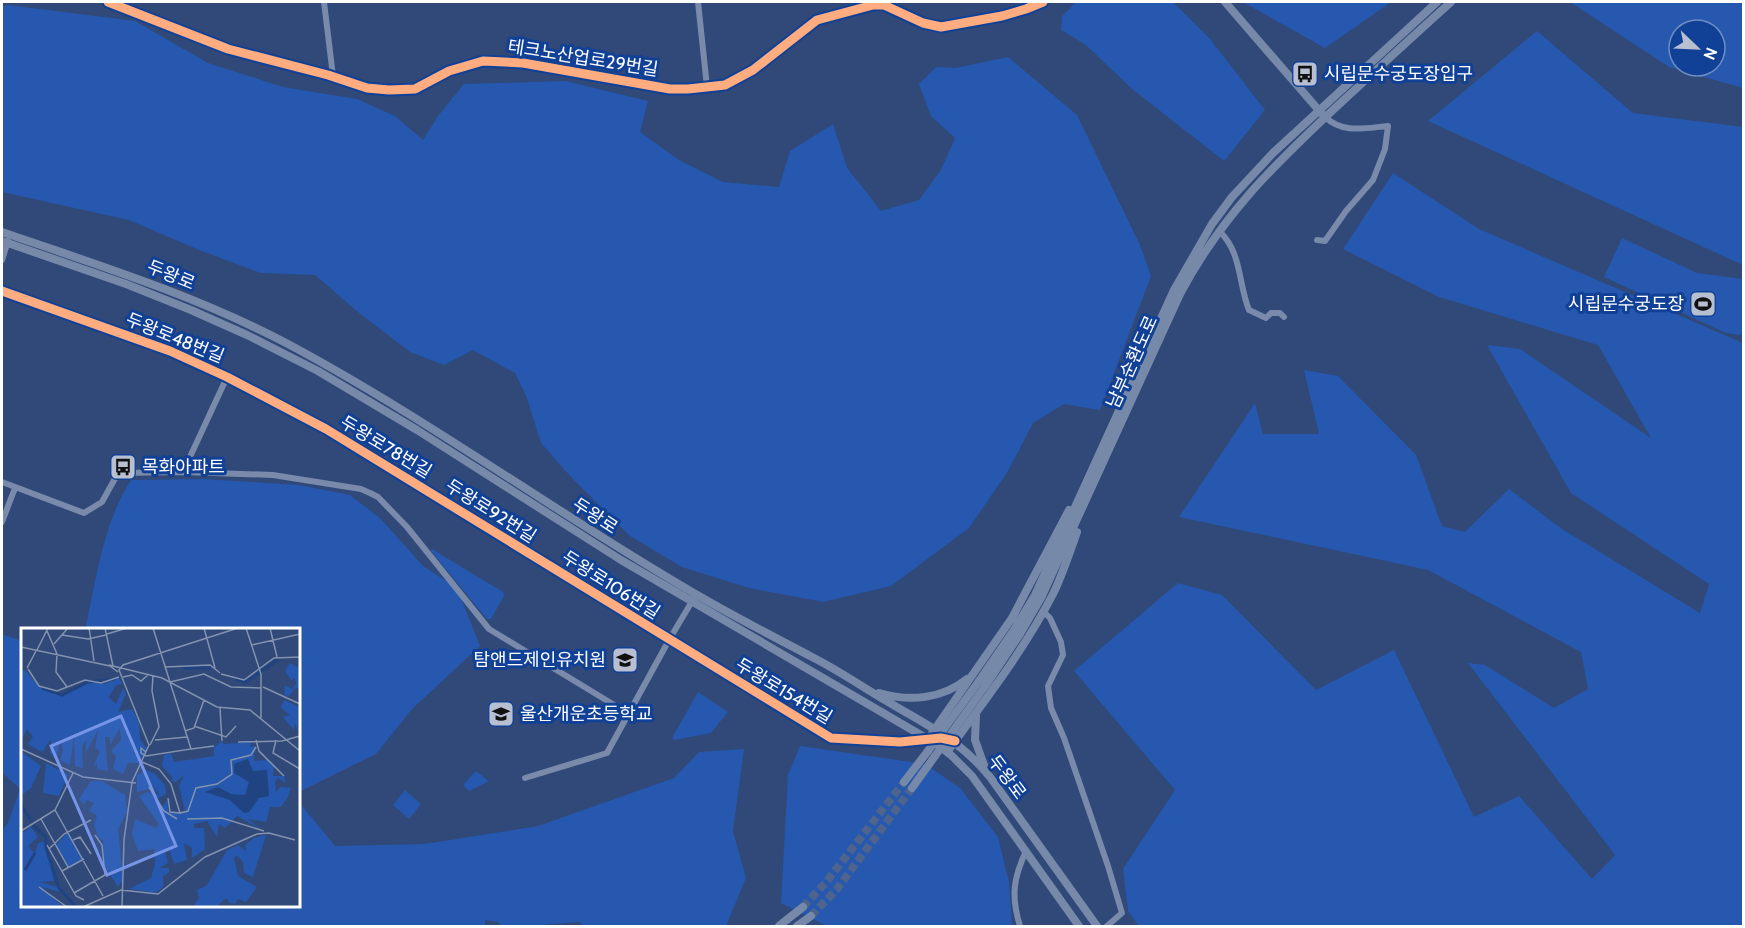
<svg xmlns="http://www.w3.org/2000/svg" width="1745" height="928" viewBox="0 0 1745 928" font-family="Cabin,'Noto Sans KR',sans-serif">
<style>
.green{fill:#2558ae;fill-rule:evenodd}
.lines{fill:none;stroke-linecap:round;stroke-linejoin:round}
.major-tunnel{stroke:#4f648c;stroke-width:8;stroke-dasharray:8 4;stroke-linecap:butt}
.minor{stroke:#798aab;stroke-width:6}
.major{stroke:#7789a9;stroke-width:8}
.major-bridge{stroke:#7789a9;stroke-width:8}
.cycleway-casing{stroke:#114197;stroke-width:13}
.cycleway{stroke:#ffac80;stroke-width:9}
.labels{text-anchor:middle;stroke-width:6;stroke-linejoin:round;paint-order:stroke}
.street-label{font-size:18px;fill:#fff;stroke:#114197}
.poi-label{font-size:18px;fill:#fff;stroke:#114197;text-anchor:start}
.inset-river{fill:none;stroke:#204381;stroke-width:3}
.inset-road{fill:none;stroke:#8392ae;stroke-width:1.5}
.view{fill:#7795e8;fill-opacity:0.15;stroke:#7795e8;stroke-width:3}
.inset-edge{fill:none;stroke:#fff;stroke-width:3}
</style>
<rect width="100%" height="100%" fill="#304978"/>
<path class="green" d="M 1076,2 L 1173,2 L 1210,39 L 1265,110 L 1224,161 L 1132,89 L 1086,45 L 1061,30 L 1062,16 Z
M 1243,2 L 1391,2 L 1325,48 Z
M 1570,2 L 1743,2 L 1743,88 L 1669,67 ZM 1679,30 L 1715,30 L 1715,66 L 1679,66 Z
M 8,5 L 135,21 L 208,63 L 283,87 L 357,99 L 395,116 L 423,140 L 438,116 L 464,84 L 565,81 L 648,101 L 640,132 L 679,160 L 723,182 L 779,187 L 790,151 L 833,124 L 847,168 L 881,211 L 919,200 L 941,170 L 955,138 L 931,116 L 919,84 L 936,67 L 956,68 L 1008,57 L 1077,115 L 1140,245 L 1151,276 L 1100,410 L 1064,404 L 1033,423 L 1008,471 L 969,528 L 891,586 L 823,602 L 749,588 L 682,567 L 630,536 L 571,477 L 541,443 L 527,398 L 515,373 L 473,350 L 444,365 L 410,352 L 358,312 L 315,275 L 261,273 L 199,250 L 129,220 L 2,192 L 2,6 Z
M 1537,31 L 1633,113 L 1743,127 L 1743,265 L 1428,121 Z
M 1393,173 L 1479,229 L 1743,343 L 1743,926 L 1139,926 L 1128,911 L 1123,869 L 1175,790 L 1074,671 L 1178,583 L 1222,595 L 1316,690 L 1394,650 L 1474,817 L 1519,796 L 1592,879 L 1615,855 L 1468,663 L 1485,665 L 1554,708 L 1588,689 L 1581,652 L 1428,570 L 1179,517 L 1255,403 L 1263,434 L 1319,434 L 1304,370 L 1338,376 L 1416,455 L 1442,526 L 1465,532 L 1509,489 L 1562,529 L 1700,613 L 1709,584 L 1571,493 L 1487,345 L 1520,349 L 1651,438 L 1598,345 L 1439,297 L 1343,249 Z
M 1622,238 L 1697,273 L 1743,279 L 1743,330 L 1740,335 L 1726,333 L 1604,277 Z
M 203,479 L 299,485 L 350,495 L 381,519 L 423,566 L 457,588 L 480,646 L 412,709 L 376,754 L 299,792 L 298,630 L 85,630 C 96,580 103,523 131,480 Z
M 432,549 L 503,592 L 504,596 L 491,619 L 487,619 L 431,551 Z
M 2,634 L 22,641 L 22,906 L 298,906 L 299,802 L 335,846 L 425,844 L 538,826 L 674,778 L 699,752 L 744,749 L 733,831 L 746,878 L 726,926 L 584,926 L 579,922 L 530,926 L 501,926 L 498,922 L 485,920 L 485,926 L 2,926 L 2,830 L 8,823 L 20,789 L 4,774 L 2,773 Z
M 698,692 L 728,712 L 711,733 L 674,740 L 672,738 Z
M 800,746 L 925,764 L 960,788 L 998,837 L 1009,882 L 1012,926 L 827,926 L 781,903 L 788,775 Z
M 476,771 L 489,781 L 469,791 L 463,785 Z
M 405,790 L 421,804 L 409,819 L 393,805 Z"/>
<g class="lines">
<path class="major-tunnel" d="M 803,907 L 827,881 L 904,782
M 811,916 L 837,889 L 912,788"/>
<path class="minor" d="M 108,2 L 228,49 L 328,75 L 367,88 L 389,90 L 415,89 L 449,71 L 483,61 L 523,63 L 670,89 L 688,89 L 725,85 L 753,70 L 817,20 L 873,5 L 884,5 L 923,23 L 941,27 L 1002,16 L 1026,9 L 1043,2
M 324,2 L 333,76
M 698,2 L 707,87
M 1219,231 C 1242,252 1238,283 1249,310 L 1266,318 L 1271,313 L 1280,313 L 1284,317
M 1317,240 L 1325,241 L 1346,211 L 1373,180 L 1385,149 L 1388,126 C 1365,128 1343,134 1325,117
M 2,260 L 8,241
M 2,291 L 170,351 L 227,377 L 326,429 L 831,738 L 900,742 L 929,739
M 183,472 L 227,377
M 2,482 L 84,513 L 102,502 L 118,473 L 183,472 L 273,475 L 361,489 L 370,493 L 378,497 L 407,527 L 489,629 L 629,714
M 2,522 L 15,488
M 1043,611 L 1050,618 L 1061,642 L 1063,655 L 1048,686 L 1051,708 L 1064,738 L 1108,866 L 1122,913 L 1107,926
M 525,778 L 607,753 L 669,640 L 694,598
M 1020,926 C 1011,897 1013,879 1026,851"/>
<path class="major" d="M 1225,2 L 1322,114
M 2,232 C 98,265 197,296 288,344 C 432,421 564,519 706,600 C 741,620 776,638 812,657 C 838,670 864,688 890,703 C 930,727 960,740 990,777 L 1097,926
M 2,241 L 126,284 L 191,310 L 247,335 L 318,371 L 417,430 L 621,560 L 938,745 L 951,755 L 972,776 L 1079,926
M 979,681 L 1014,630 L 1035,595 L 1174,290 L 1212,224 L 1232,197 L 1273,153 L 1437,2
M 986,685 L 1020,634 L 1041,598 L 1180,294 C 1221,217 1271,168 1334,109 C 1373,73 1412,37 1451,2
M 879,693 C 910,702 942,699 967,679
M 976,716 L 975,740 L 984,765
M 928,739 L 1012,618 L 1069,510
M 947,752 C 985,700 1025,649 1054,592 C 1063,573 1070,552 1077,532
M 904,782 L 928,751
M 912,788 L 935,756
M 779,926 L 803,907
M 797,926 L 811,916"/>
<path class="major-bridge" d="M 928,751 L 979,681
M 935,756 L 986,685"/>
<defs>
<path id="cycleway" d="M 108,2 L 228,49 L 328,75 L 367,88 L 389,90 L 415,89 L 449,71 L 483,61 L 523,63 L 670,89 L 688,89 L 725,85 L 753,70 L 817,20 L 873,5 L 884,5 L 923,23 L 941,27 L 1002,16 L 1026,9 L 1043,2
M 2,291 L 170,351 L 227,377 L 326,429 L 831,738 L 900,742 L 941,738 L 955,741"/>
</defs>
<use href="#cycleway" class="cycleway-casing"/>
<use href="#cycleway" class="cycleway"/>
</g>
<defs>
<symbol id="bus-square" viewBox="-11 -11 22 22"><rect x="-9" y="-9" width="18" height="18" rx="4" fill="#b7bfd0" stroke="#114197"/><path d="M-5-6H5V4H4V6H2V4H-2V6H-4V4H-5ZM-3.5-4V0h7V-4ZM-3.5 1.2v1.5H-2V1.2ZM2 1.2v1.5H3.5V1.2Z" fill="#111"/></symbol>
<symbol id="stadium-square" viewBox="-11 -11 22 22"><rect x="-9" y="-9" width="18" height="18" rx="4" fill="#b7bfd0" stroke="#114197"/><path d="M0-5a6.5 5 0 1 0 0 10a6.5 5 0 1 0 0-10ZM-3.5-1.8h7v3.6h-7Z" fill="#111"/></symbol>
<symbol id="school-square" viewBox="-11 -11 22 22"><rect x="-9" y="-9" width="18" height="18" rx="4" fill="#b7bfd0" stroke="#114197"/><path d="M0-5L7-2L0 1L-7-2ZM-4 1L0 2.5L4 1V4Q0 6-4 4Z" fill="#111"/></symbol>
</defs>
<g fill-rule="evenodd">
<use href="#bus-square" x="1290" y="59" width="30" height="30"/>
<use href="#stadium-square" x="1688" y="289" width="30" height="30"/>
<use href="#bus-square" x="108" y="452" width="30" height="30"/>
<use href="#school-square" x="610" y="645" width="30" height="30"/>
<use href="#school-square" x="486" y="699" width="30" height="30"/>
</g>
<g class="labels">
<g class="street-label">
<text transform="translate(583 58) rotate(9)" y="6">테크노산업로29번길</text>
<text transform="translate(171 275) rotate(22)" y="6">두왕로</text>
<text transform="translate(175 338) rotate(22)" y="6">두왕로48번길</text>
<text transform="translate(1132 362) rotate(-66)" y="6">남부순환도로</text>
<text transform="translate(386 447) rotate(31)" y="6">두왕로78번길</text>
<text transform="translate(491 511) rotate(32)" y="6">두왕로92번길</text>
<text transform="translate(595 516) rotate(33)" y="6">두왕로</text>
<text transform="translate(611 585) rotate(32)" y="6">두왕로106번길</text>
<text transform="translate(784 691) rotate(31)" y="6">두왕로154번길</text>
<text transform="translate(1007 777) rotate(53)" y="6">두왕로</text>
</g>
<g class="poi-label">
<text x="1324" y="80">시립문수궁도장입구</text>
<text x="1684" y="310" text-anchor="end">시립문수궁도장</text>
<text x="142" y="473">목화아파트</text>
<text x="606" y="666" text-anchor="end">탐앤드제인유치원</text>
<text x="520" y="720">울산개운초등학교</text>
</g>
</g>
<g transform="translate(21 628)">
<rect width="279" height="279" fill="#304978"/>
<path d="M 269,35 L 278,40 L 279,63 L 275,59 L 268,68 L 263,67 L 264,57 L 271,61 L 275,56 L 274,49 L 271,53 L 264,43 ZM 4,42 L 17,58 L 41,67 L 68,54 L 83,56 L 98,50 L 101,56 L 95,57 L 88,69 L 95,76 L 102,60 L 105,66 L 97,84 L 111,81 L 118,94 L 119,111 L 126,121 L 118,135 L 107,135 L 102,146 L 92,141 L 95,128 L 90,123 L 100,112 L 99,100 L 89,117 L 89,109 L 84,109 L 87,143 L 76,141 L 76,136 L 72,139 L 79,123 L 74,120 L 77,102 L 64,126 L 66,112 L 61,118 L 62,140 L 54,138 L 53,107 L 49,137 L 39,132 L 42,122 L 39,110 L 36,132 L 29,125 L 30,111 L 21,124 L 7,116 L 12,109 L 6,101 L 0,113 L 0,44 ZM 263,72 L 278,79 L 277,103 L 274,95 L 273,102 L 262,89 L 269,87 L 260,80 ZM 201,113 L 202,116 L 230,114 L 229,119 L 234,118 L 233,133 L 247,132 L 253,137 L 252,148 L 263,148 L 265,155 L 257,150 L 254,154 L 255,164 L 259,159 L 270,160 L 266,171 L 260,179 L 249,179 L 245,194 L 227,191 L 240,201 L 216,188 L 204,200 L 198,196 L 196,209 L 186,193 L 173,196 L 173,200 L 183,200 L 184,221 L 171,230 L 171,220 L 163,215 L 166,232 L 153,236 L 148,221 L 144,221 L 147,235 L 138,240 L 148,240 L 148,244 L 142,248 L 142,259 L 135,265 L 108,261 L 130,250 L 134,235 L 133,221 L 117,223 L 111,206 L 114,191 L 135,200 L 138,196 L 118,168 L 127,164 L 139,167 L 130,156 L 128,161 L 116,164 L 116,147 L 125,142 L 133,145 L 144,157 L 145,166 L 136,171 L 139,182 L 146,172 L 148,185 L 159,185 L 164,183 L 158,158 L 163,147 L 155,154 L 150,153 L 152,150 L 141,138 L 143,127 L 150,125 L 153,134 L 193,128 L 193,119 ZM 0,123 L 20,138 L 10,160 L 1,167 ZM 25,135 L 47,147 L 38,168 L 22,165 ZM 70,153 L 81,153 L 104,167 L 106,184 L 97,201 L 102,252 L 97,259 L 83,237 L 82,212 L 77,210 L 73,196 L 76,188 L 68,182 L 73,175 L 66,172 L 63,176 L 58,171 ZM 10,199 L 17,209 L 7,218 L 14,225 L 17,215 L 23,214 L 33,253 L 19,254 L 36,259 L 39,264 L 21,259 L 42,279 L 2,279 L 0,206 ZM 47,204 L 63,231 L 47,239 L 35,217 ZM 245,207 L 232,249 L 223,245 L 222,234 L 216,227 L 213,230 L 217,248 L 236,259 L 225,274 L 217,271 L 214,276 L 209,275 L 205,270 L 195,279 L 172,279 L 178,270 L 176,262 L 186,257 L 206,222 L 217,217 L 225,223 L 224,217 L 233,210 Z" fill="#2558ae"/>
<path d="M 227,131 L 232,143 L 246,142 L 248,168 L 238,170 L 228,184 L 223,185 L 209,172 L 184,164 L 197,159 L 210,166 L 224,167 L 228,154 L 213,145 L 213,136 Z" fill="#204381"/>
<path class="inset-river" d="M 162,40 L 190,40M 214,51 L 225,54 L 258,31M 21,60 L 41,67 L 67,54 L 94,51M 0,177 L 11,194M 12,197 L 25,209 L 25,220 L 38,260 L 55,279M 4,242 L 14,225"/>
<path class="inset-road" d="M 68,0 L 73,33M 84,0 L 92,38M 183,0 L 194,40M 225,0 L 240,46 L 240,90M 249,0 L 256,29M 26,3 L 36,26 L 35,44 L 46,59M 86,6 L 106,0M 41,7 L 67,11 L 85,7M 33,16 L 47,0M 231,17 L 279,6M 0,19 L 89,38 L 97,44M 16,22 L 27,0M 88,37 L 141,50 L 196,79 L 229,82 L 279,123M 144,39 L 189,37 L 199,45M 6,40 L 15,23M 7,41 L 18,58 L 36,63 L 64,52 L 80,55 L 98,49M 200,46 L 223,52 L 253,30 L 279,29M 102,49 L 111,47 L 120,53 L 128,46M 149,54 L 183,46 L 210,59 L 240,60M 242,59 L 279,76M 199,80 L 201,113M 173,98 L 205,109 L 215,98M 164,103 L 173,100 L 183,72M 134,112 L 166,109M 235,112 L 238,123 L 263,148M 255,112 L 252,125 L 279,141M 261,113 L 279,108M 217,114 L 261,113M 129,117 L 138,99 L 131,63 L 132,48M 0,121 L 62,149 L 115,155M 170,121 L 193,118M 125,124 L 120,120 L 120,125 L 125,128 L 170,121 L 132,0M 121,134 L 138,141 L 150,156 L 159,185 L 167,183 L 175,160 L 196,156 L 211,146 L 210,132 L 230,127 L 235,119M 128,159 L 143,183 L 156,191M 147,170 L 149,184 L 159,185M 34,182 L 82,268M 20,191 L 47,239M 166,191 L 201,190 L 243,203M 0,203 L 34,182 L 52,145M 52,212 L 59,209 L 70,226M 26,217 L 55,268 L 63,272M 28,221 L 43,206 L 70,192M 41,243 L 63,231M 18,259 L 46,279M 53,265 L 84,247 L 81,217 L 74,207M 62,279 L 100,262 L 137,266 L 184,229 L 236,206 L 248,205 L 274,212M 101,279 L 103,212 L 111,154 L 128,117 L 98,42 L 102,37 L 217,0"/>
<path class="view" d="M 100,88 L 155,218 L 86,247 L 30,118 Z"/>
<rect width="279" height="279" class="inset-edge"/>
</g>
<rect width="1745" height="928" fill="none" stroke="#ffffff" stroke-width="6"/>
<g transform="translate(1697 48) rotate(113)"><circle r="28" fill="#114197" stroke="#708dc1" stroke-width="1.5"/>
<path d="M0-4.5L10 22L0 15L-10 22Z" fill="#b7bfd0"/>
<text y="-9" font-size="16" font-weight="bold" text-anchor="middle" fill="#ffffff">N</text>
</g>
</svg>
